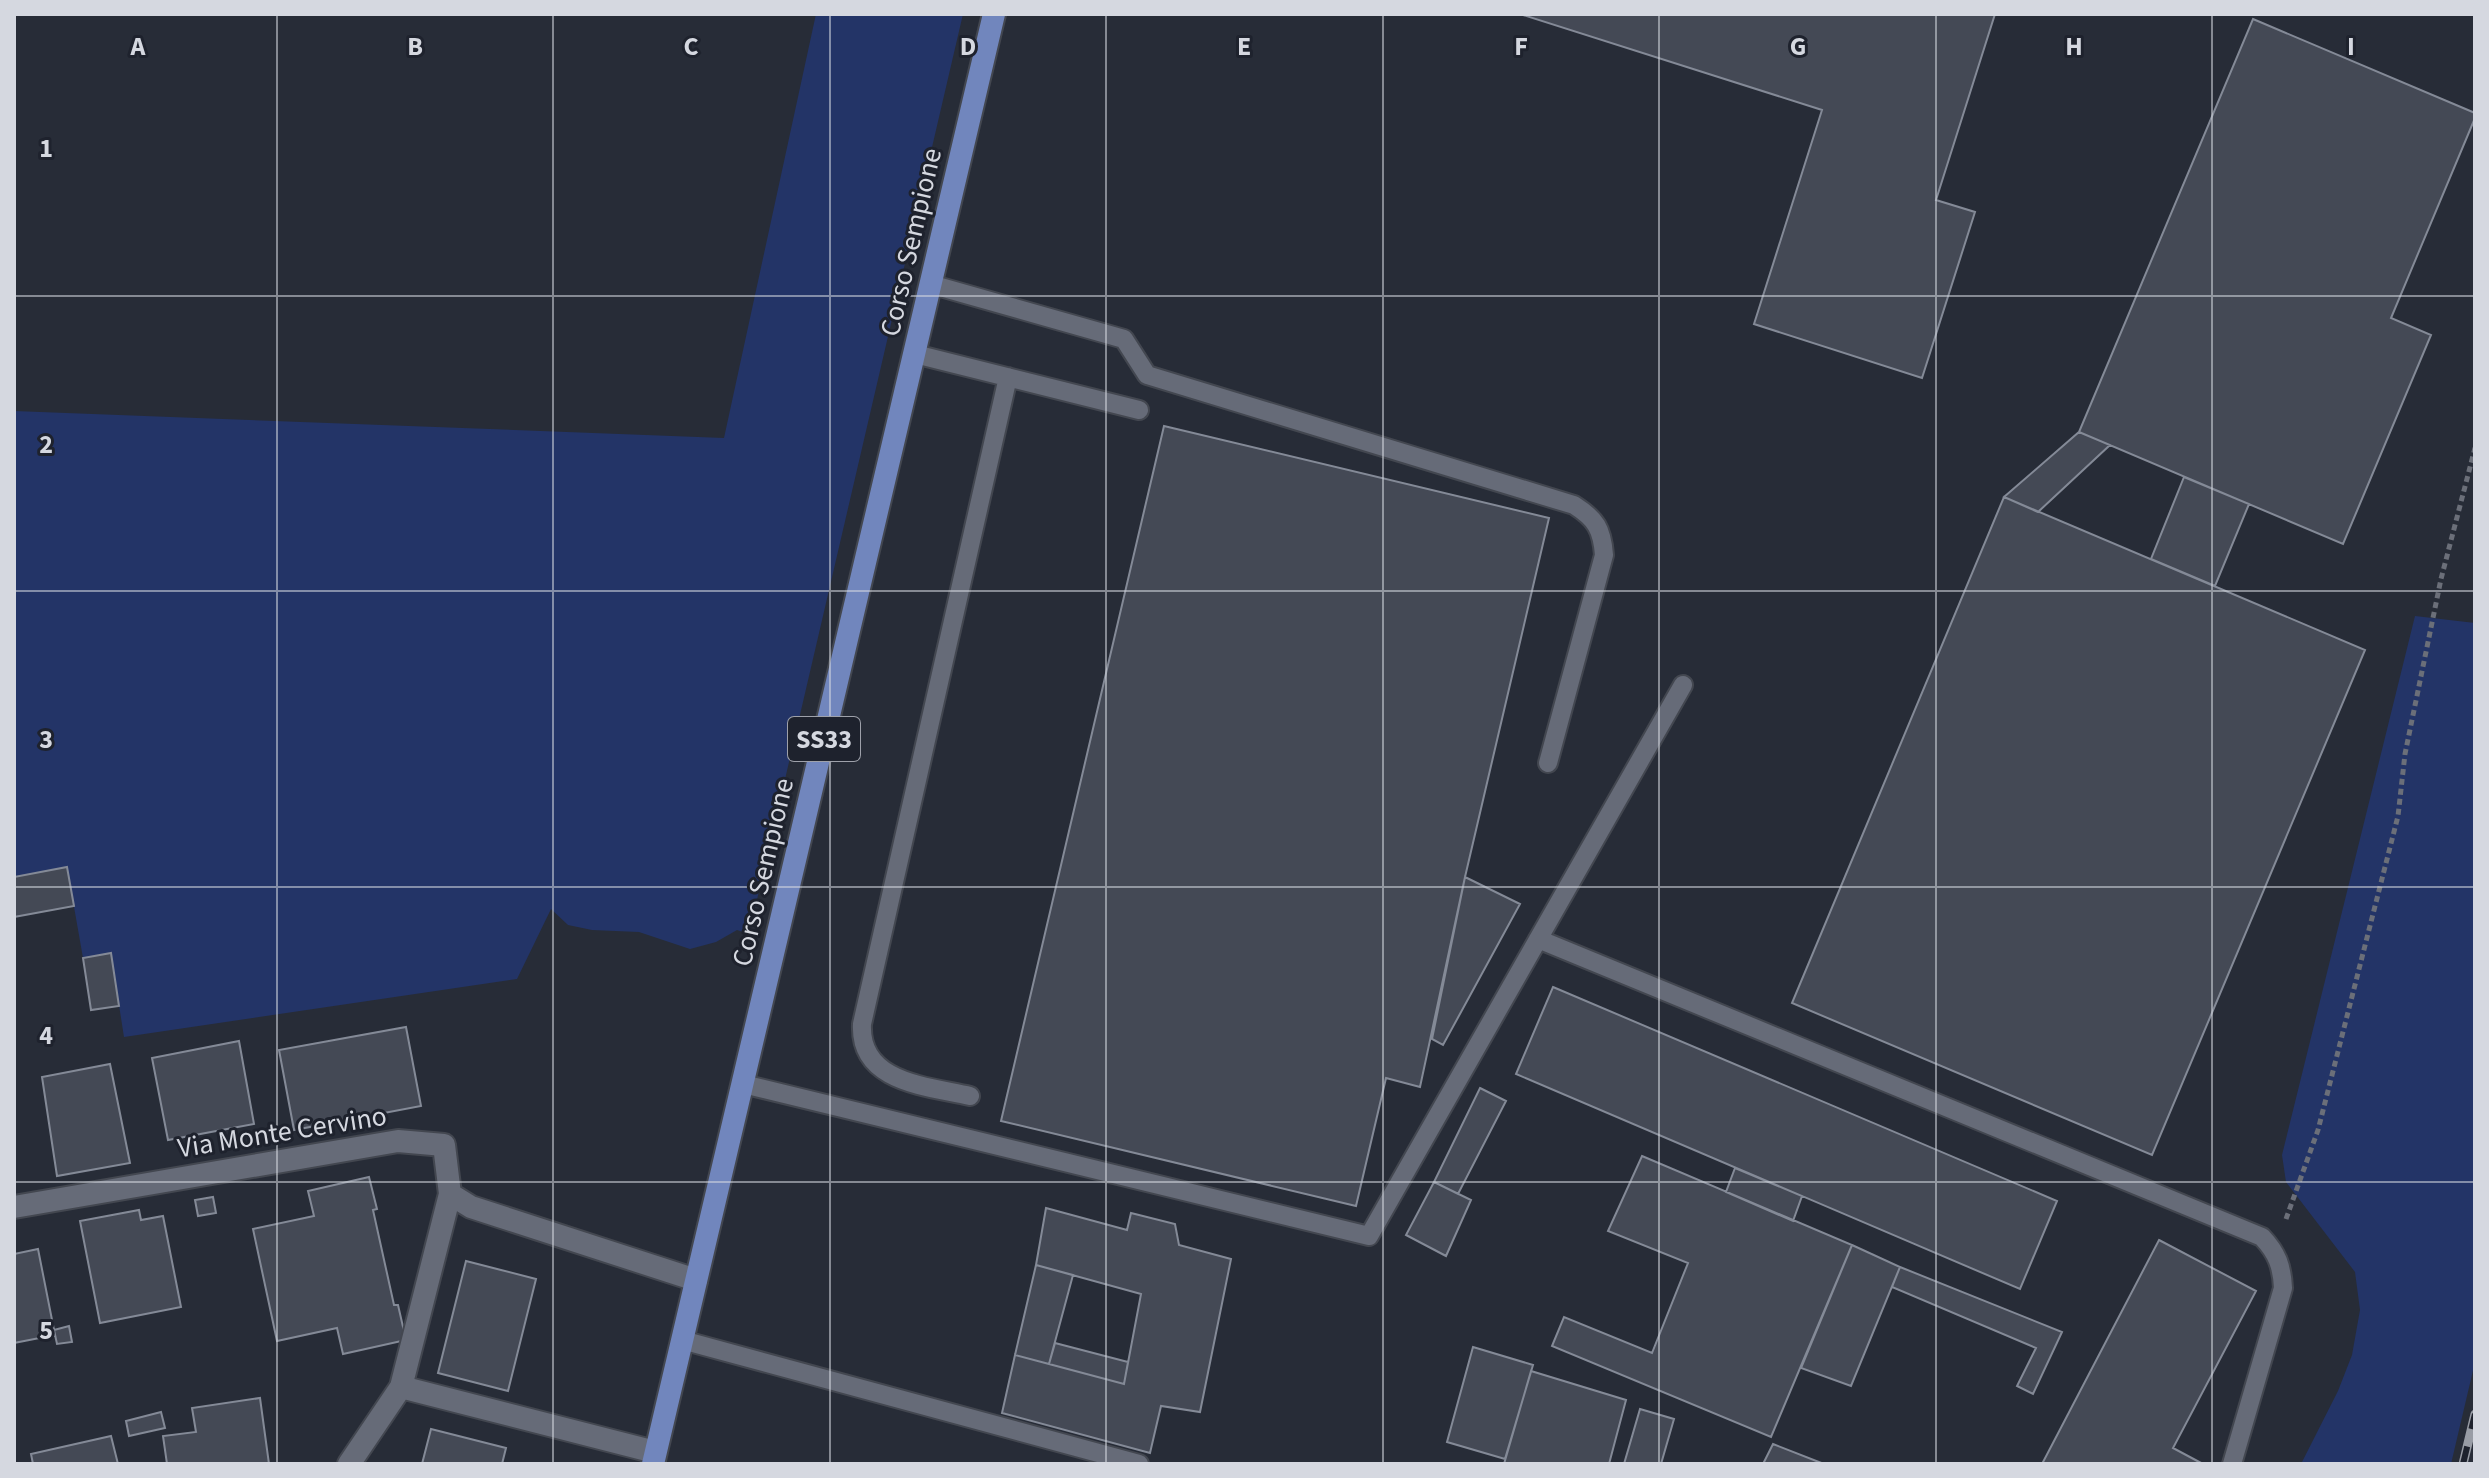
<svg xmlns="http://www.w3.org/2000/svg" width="2489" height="1478" viewBox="0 0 2489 1478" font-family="'Source Sans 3',sans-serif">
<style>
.green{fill:#233467}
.building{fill:#444955;stroke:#848a97;stroke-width:2}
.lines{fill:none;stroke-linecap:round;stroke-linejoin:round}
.service-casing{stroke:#434750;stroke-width:22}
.minor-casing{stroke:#434750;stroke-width:26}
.primary-casing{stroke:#434750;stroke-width:26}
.path{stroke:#6b6f79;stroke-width:5;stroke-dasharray:6 4;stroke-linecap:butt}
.service{stroke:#666b78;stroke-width:18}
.minor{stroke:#666b78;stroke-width:22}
.primary{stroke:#7186bd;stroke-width:22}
.rail-casing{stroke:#989ca5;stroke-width:9}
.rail{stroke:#1e222d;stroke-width:6;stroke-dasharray:18;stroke-linecap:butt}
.grid{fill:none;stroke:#d5d8e0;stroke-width:2;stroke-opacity:0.55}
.labels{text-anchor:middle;stroke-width:6;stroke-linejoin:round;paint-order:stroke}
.shield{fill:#1e222d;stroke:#9ea1aa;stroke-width:2}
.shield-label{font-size:26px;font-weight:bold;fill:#d5d8e0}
.street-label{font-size:28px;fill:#d5d8e0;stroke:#1e222d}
.grid-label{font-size:26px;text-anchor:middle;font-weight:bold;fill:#d5d8e0;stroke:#1e222d;stroke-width:6;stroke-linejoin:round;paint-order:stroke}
</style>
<rect width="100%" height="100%" fill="#272c37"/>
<path class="green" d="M 816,14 L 963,14 L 749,934 L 737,930 L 716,942 L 690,949 L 639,932 L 592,930 L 568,925 L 551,909 L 517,979 L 124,1037 L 111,954 L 83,958 L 67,867 L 14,877 L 14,411 L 724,438 Z
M 2415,616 L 2475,623 L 2475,1362 L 2451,1464 L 2301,1464 L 2338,1391 L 2352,1355 L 2360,1310 L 2355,1272 L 2286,1182 L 2282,1155 Z"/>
<path class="building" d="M 1520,14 L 1995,14 L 1936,200 L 1975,212 L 1922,378 L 1754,324 L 1822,110 Z
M 2253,19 L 2475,113 L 2475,118 L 2391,318 L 2431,335 L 2343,544 L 2079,432 Z
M 1164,426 L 1549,518 L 1465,877 L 1420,1087 L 1386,1078 L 1356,1206 L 1001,1121 Z
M 2079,432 L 2110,445 L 2038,512 L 2004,497 Z
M 2184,477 L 2249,504 L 2215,586 L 2151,559 Z
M 2004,497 L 2365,650 L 2152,1155 L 1792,1003 Z
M 67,867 L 74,906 L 14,917 L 14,877 Z
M 1465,877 L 1520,904 L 1443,1045 L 1432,1039 Z
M 111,953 L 119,1006 L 91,1010 L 83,958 Z
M 1553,987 L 2057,1201 L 2020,1289 L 1516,1074 Z
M 406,1027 L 421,1106 L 294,1130 L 279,1050 Z
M 239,1041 L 254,1124 L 168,1140 L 152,1058 Z
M 110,1064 L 130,1163 L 57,1176 L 42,1077 Z
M 1480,1088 L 1506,1101 L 1458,1194 L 1434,1182 Z
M 1642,1156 L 1852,1245 L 1771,1437 L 1552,1346 L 1564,1317 L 1652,1353 L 1688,1263 L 1608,1231 Z
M 1735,1168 L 1802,1196 L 1793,1221 L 1726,1192 Z
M 369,1177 L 377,1209 L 373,1210 L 394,1305 L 398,1305 L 406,1340 L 343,1354 L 337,1328 L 277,1341 L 253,1229 L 314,1216 L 308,1191 Z
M 1434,1182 L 1471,1200 L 1446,1256 L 1406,1235 Z
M 213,1197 L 216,1213 L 198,1216 L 195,1200 Z
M 1046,1208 L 1127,1230 L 1131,1213 L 1175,1224 L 1179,1245 L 1231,1259 L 1200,1412 L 1161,1406 L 1150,1453 L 1002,1413 L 1015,1355 L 1124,1384 L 1141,1294 L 1036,1265 Z
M 139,1210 L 141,1220 L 163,1216 L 181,1307 L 100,1323 L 80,1221 Z
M 2159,1240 L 2256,1291 L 2173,1448 L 2203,1464 L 2042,1464 Z
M 1852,1245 L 1900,1267 L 1851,1386 L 1801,1368 Z
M 38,1249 L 55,1335 L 14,1343 L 14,1254 Z
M 466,1261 L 536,1279 L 508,1391 L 438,1373 Z
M 1036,1265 L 1073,1275 L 1049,1364 L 1015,1355 Z
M 1900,1267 L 2062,1332 L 2033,1394 L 2017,1386 L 2036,1348 L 1892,1287 Z
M 69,1326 L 72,1342 L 57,1344 L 54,1330 Z
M 1055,1343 L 1128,1362 L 1124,1384 L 1049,1364 Z
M 1473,1347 L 1533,1365 L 1505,1459 L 1447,1442 Z
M 1531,1371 L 1626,1400 L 1609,1464 L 1504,1464 Z
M 260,1398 L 269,1464 L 167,1464 L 163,1436 L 196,1432 L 192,1408 Z
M 1640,1409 L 1674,1419 L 1661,1464 L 1624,1464 Z
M 161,1412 L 165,1428 L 129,1436 L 126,1421 Z
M 431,1429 L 506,1448 L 502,1464 L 422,1464 Z
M 111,1436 L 118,1464 L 33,1464 L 31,1454 Z
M 1773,1444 L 1824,1464 L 1763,1464 Z"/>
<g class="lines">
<defs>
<path id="service" d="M 930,284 L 1124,339 L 1147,375 L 1574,505 C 1596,519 1602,529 1604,555 L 1548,763
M 915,354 L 1139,410
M 1538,939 L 2262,1237 C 2277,1253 2282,1266 2283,1288 L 2232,1464
M 743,1084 L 1369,1236 L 1683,685
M 970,1096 C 927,1086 859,1083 862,1024 L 1008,377
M 682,1340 L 1139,1464"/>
<path id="minor" d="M 14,1207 L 398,1141 L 444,1145 L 450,1194 L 471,1207 L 696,1280
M 401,1387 L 655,1452
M 349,1464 L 401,1387 L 450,1194"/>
<path id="primary" d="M 653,1464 L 994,14"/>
</defs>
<use href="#service" class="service-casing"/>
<use href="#minor" class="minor-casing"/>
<use href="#primary" class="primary-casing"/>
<path class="path" d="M 2286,1219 L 2318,1130 L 2398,816 L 2405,754 L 2441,579 L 2475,448"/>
<use href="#service" class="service"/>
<use href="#minor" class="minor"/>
<use href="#primary" class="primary"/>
<defs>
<path id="rail" d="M 2463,1464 L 2475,1414"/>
</defs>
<use href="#rail" class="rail-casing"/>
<use href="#rail" class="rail"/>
</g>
<path class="grid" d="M 277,14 L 277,1464M 553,14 L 553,1464M 830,14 L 830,1464M 1106,14 L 1106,1464M 1383,14 L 1383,1464M 1659,14 L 1659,1464M 1936,14 L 1936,1464M 2212,14 L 2212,1464M 14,296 L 2475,296M 14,591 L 2475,591M 14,887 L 2475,887M 14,1182 L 2475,1182"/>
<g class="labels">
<rect class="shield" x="788" y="717" width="72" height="44" rx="6"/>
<g class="shield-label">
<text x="824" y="748">SS33</text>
</g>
<g class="street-label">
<text transform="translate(910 242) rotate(-77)" y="10">Corso Sempione</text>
<text transform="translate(762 872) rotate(-77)" y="10">Corso Sempione</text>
<text transform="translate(282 1131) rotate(-9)" y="10">Via Monte Cervino</text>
</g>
</g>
<g class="grid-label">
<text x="138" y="55">A</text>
<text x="415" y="55">B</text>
<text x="691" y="55">C</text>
<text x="968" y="55">D</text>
<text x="1244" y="55">E</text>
<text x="1521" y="55">F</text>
<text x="1798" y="55">G</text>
<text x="2074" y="55">H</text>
<text x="2351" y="55">I</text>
<text x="46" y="157">1</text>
<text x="46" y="453">2</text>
<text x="46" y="748">3</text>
<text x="46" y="1044">4</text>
<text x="46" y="1339">5</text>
</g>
<rect width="2489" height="1478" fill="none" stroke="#d5d8e0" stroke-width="32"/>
</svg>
